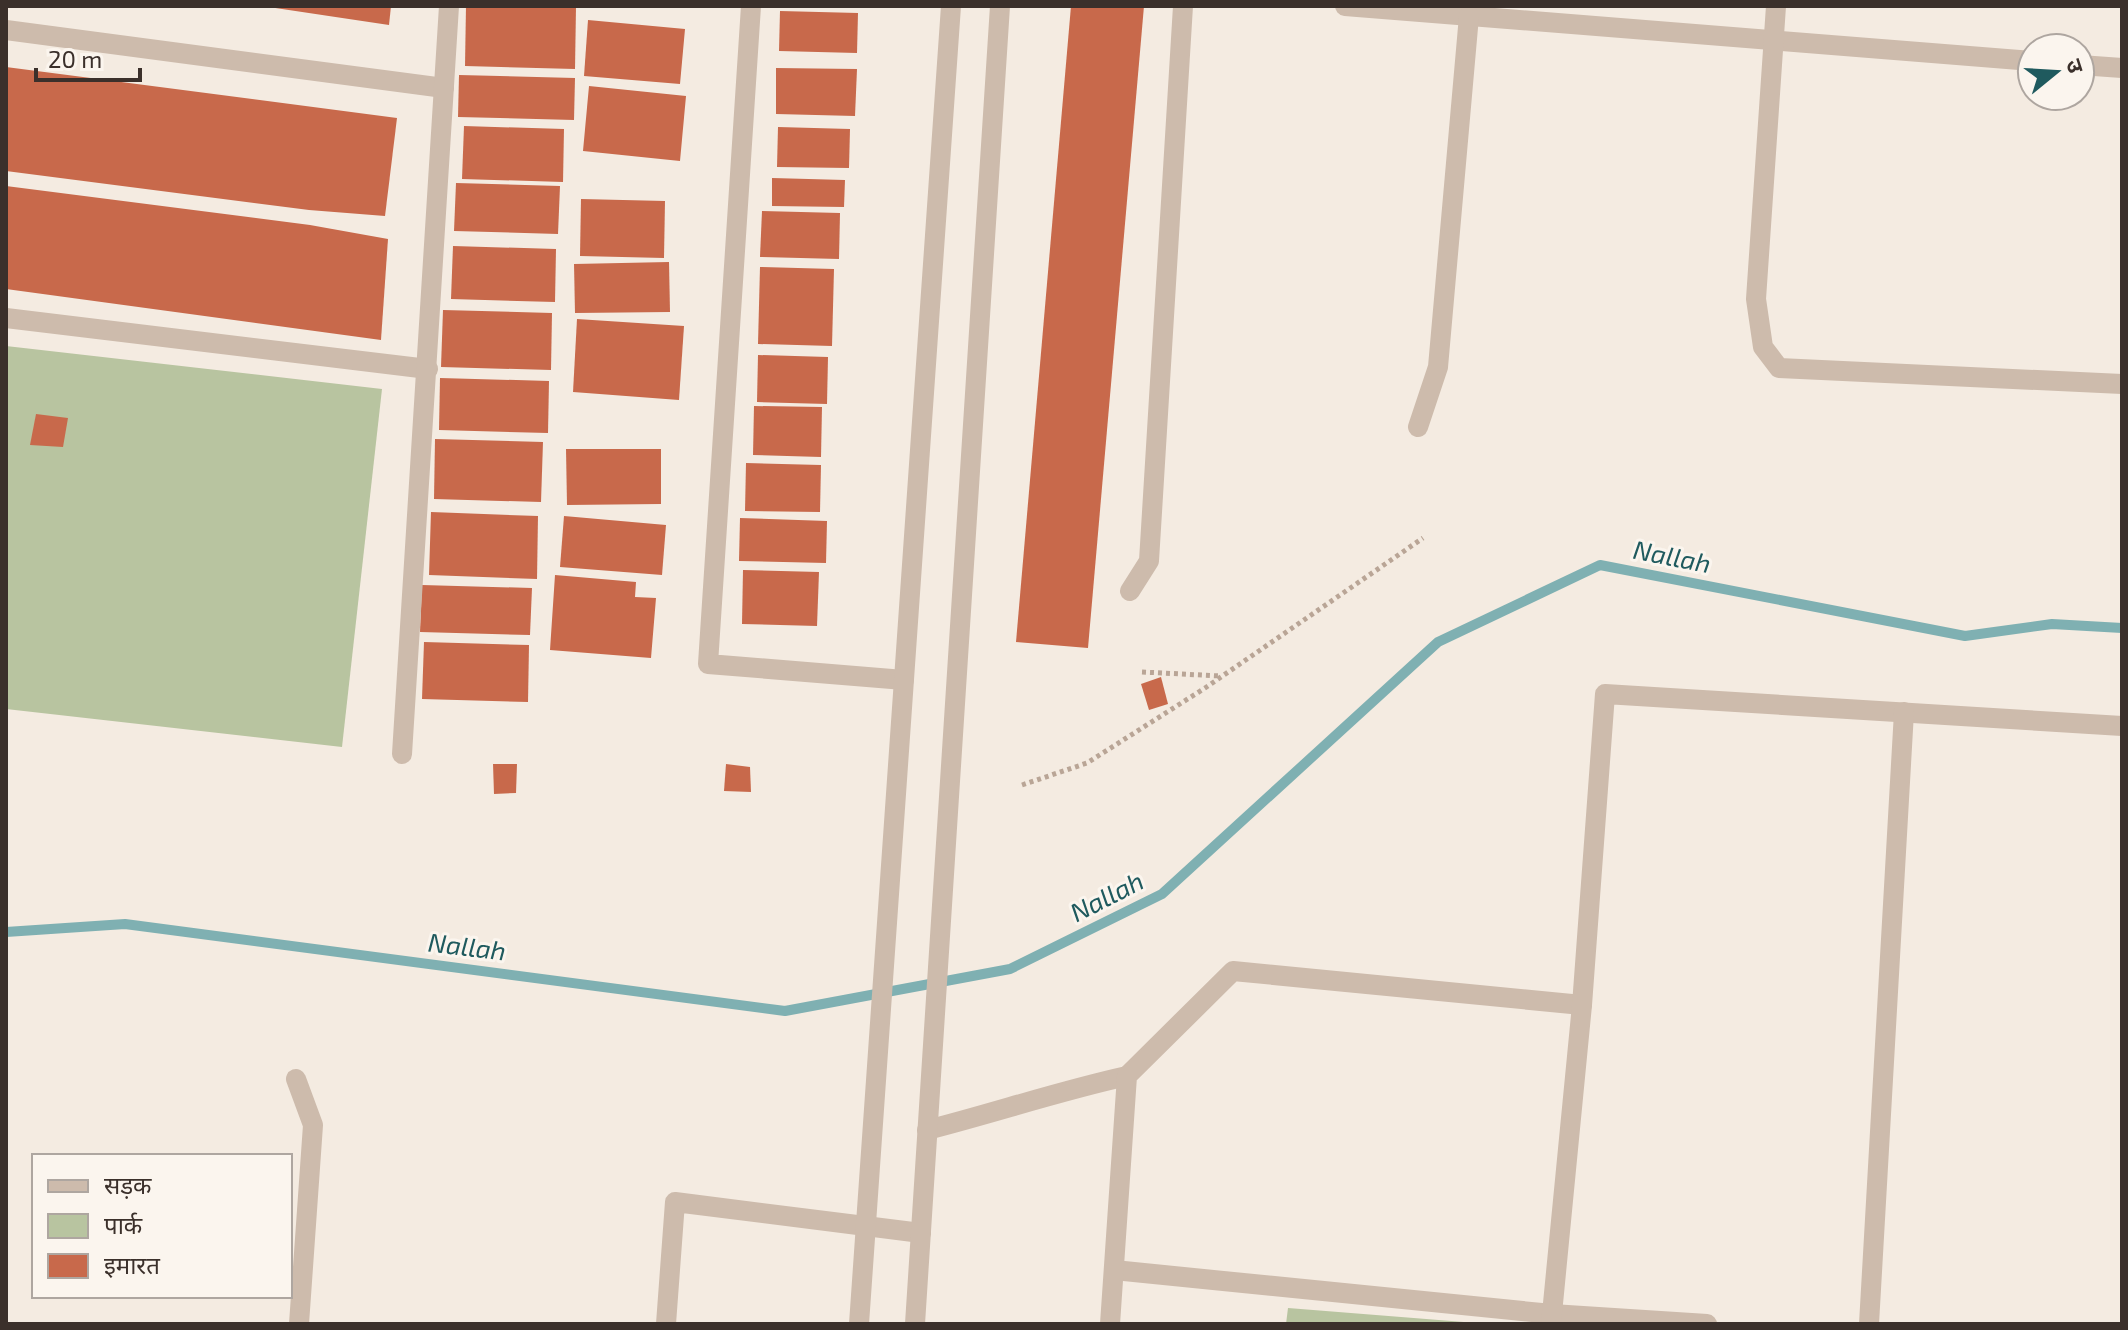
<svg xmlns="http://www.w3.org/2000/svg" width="2128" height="1330" font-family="'Exo 2','Noto Sans Devanagari',sans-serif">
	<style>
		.green { fill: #b8c4a0 }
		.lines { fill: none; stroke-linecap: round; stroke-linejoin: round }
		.stream { stroke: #7fb0b2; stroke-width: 10 }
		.building { fill: #c8694b }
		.path { stroke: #b9a596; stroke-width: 5; stroke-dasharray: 4 4; stroke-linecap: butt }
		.minor { stroke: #cdbbac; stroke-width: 20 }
		.labels { text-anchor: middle; stroke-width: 6; stroke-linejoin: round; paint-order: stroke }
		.water-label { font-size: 26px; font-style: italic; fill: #1f5a5e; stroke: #fbf5ee }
	</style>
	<rect width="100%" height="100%" fill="#f4ebe1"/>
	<!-- green -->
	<g class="green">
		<path d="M6 346 382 389 342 747 6 709Z"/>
		<path d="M1288 1308 1489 1324H1286Z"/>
	</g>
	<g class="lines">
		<!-- stream -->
		<path class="stream" d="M6 932 125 924 785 1011 1010 969 1162 894 1438 642 1600 565 1965 636 2052 624 2122 628"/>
	</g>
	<!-- building -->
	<g class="building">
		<path d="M262 6H391L389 25Z"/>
		<path d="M466 6 576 7 575 69 465 66Z"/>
		<path d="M1071 6H1144L1088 648 1016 642Z"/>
		<path d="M780 11 858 13 857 53 779 51Z"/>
		<path d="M588 20 685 29 680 84 584 76Z"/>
		<path d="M6 67 397 118 385 216 309 210 6 171Z"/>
		<path d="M776 68 857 69 855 116 776 114Z"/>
		<path d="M459 75 575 78 574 120 458 117Z"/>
		<path d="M589 86 686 96 680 161 583 151Z"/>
		<path d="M464 126 564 129 563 182 462 179Z"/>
		<path d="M778 127 850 129 849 168 777 167Z"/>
		<path d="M772 178 845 180 844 207 772 206Z"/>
		<path d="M456 183 560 186 558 234 454 231Z"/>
		<path d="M6 186 310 225 388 239 381 340 6 289Z"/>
		<path d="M581 199 665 201 664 258 580 256Z"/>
		<path d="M762 211 840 213 839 259 760 257Z"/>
		<path d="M453 246 556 249 555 302 451 299Z"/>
		<path d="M669 262 670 312 575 313 574 264Z"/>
		<path d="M760 267 834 269 832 346 758 344Z"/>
		<path d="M443 310 552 313 551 370 441 367Z"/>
		<path d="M577 319 684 326 679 400 573 392Z"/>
		<path d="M758 355 828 357 827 404 757 402Z"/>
		<path d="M440 378 549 381 548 433 439 430Z"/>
		<path d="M754 406 822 407 821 457 753 455Z"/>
		<path d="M36 414 68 418 63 447 30 445Z"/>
		<path d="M435 439 543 442 541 502 434 499Z"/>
		<path d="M566 449H661V504L567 505Z"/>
		<path d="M746 463 821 465 820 512 745 511Z"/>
		<path d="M431 512 538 516 537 579 429 575Z"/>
		<path d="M564 516 666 525 662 575 560 567Z"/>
		<path d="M740 518 827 521 826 563 739 561Z"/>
		<path d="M743 570 819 572 817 626 742 624Z"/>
		<path d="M555 575 636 582 635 597 656 598 651 658 550 650Z"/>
		<path d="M422 585 532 588 530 635 420 632Z"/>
		<path d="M424 642 529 645 528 702 422 699Z"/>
		<path d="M1161 677 1168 704 1149 710 1141 684Z"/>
		<path d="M493 764H517L516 793 494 794Z"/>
		<path d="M726 764 750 767 751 792 724 791Z"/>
	</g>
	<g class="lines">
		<!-- path -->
		<g class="path">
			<path d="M1142 672 1221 676"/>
			<path d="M1022 785 1087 763 1205 688 1423 538"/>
		</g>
		<!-- minor -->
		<g class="minor">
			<path d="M751 6 708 664 904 680"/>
			<path d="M1345 6 2032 61"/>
			<path d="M1776 6 1756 299 1763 347 1779 368 2122 384"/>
			<path d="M6 30 444 88"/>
			<path d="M2080 65 2122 68"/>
			<path d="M6 318 428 369"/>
			<path d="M1418 427 1438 367 1469 16"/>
			<path d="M1130 591 1149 561 1183 6"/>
			<path d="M402 754 449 6"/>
			<path d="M296 1079 313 1125 299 1324"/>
			<path d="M927 1130C994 1113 1059 1091 1127 1076"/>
			<path d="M1114 1270 1552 1314 1707 1324"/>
			<path d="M666 1324 675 1202 921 1233"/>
			<path d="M859 1324 951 6"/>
			<path d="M915 1324 1000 6"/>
			<path d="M1110 1324 1127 1076 1233 971 1582 1005"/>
			<path d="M1551 1324 1582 1005 1605 694 2122 726"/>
			<path d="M1869 1324 1904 712"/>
		</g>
	</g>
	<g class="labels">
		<!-- water labels -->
		<g class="water-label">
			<text transform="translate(1672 557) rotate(11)" y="9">Nallah</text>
			<text transform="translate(1107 897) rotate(-27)" y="9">Nallah</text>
			<text transform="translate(467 947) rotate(7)" y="9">Nallah</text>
		</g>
	</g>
	<!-- border -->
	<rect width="2128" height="1330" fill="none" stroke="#3b302b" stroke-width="16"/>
	<!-- legend -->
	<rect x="32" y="1154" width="260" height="144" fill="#fbf5ee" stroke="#aea6a0" stroke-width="2"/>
	<rect x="48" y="1180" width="40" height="12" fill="#cdbbac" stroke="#aea6a0" stroke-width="2"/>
	<text x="104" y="1194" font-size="24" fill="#3b302b">सड़क</text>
	<rect x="48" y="1214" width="40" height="24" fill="#b8c4a0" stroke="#aea6a0" stroke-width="2"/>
	<text x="104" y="1234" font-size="24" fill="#3b302b">पार्क</text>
	<rect x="48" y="1254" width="40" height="24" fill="#c8694b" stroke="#aea6a0" stroke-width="2"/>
	<text x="104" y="1274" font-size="24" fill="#3b302b">इमारत</text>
	<!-- north arrow -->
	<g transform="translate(2056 72) rotate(72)"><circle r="38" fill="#fbf5ee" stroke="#aea6a0" stroke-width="2"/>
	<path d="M0-6L14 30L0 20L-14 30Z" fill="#1f5a5e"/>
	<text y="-12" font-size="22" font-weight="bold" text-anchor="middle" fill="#3b302b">उ</text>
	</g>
	<!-- scale -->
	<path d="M36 68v12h104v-12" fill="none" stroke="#3b302b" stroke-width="4"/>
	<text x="48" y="68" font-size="24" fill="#3b302b" stroke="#fbf5ee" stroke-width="6" paint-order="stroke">20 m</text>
</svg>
